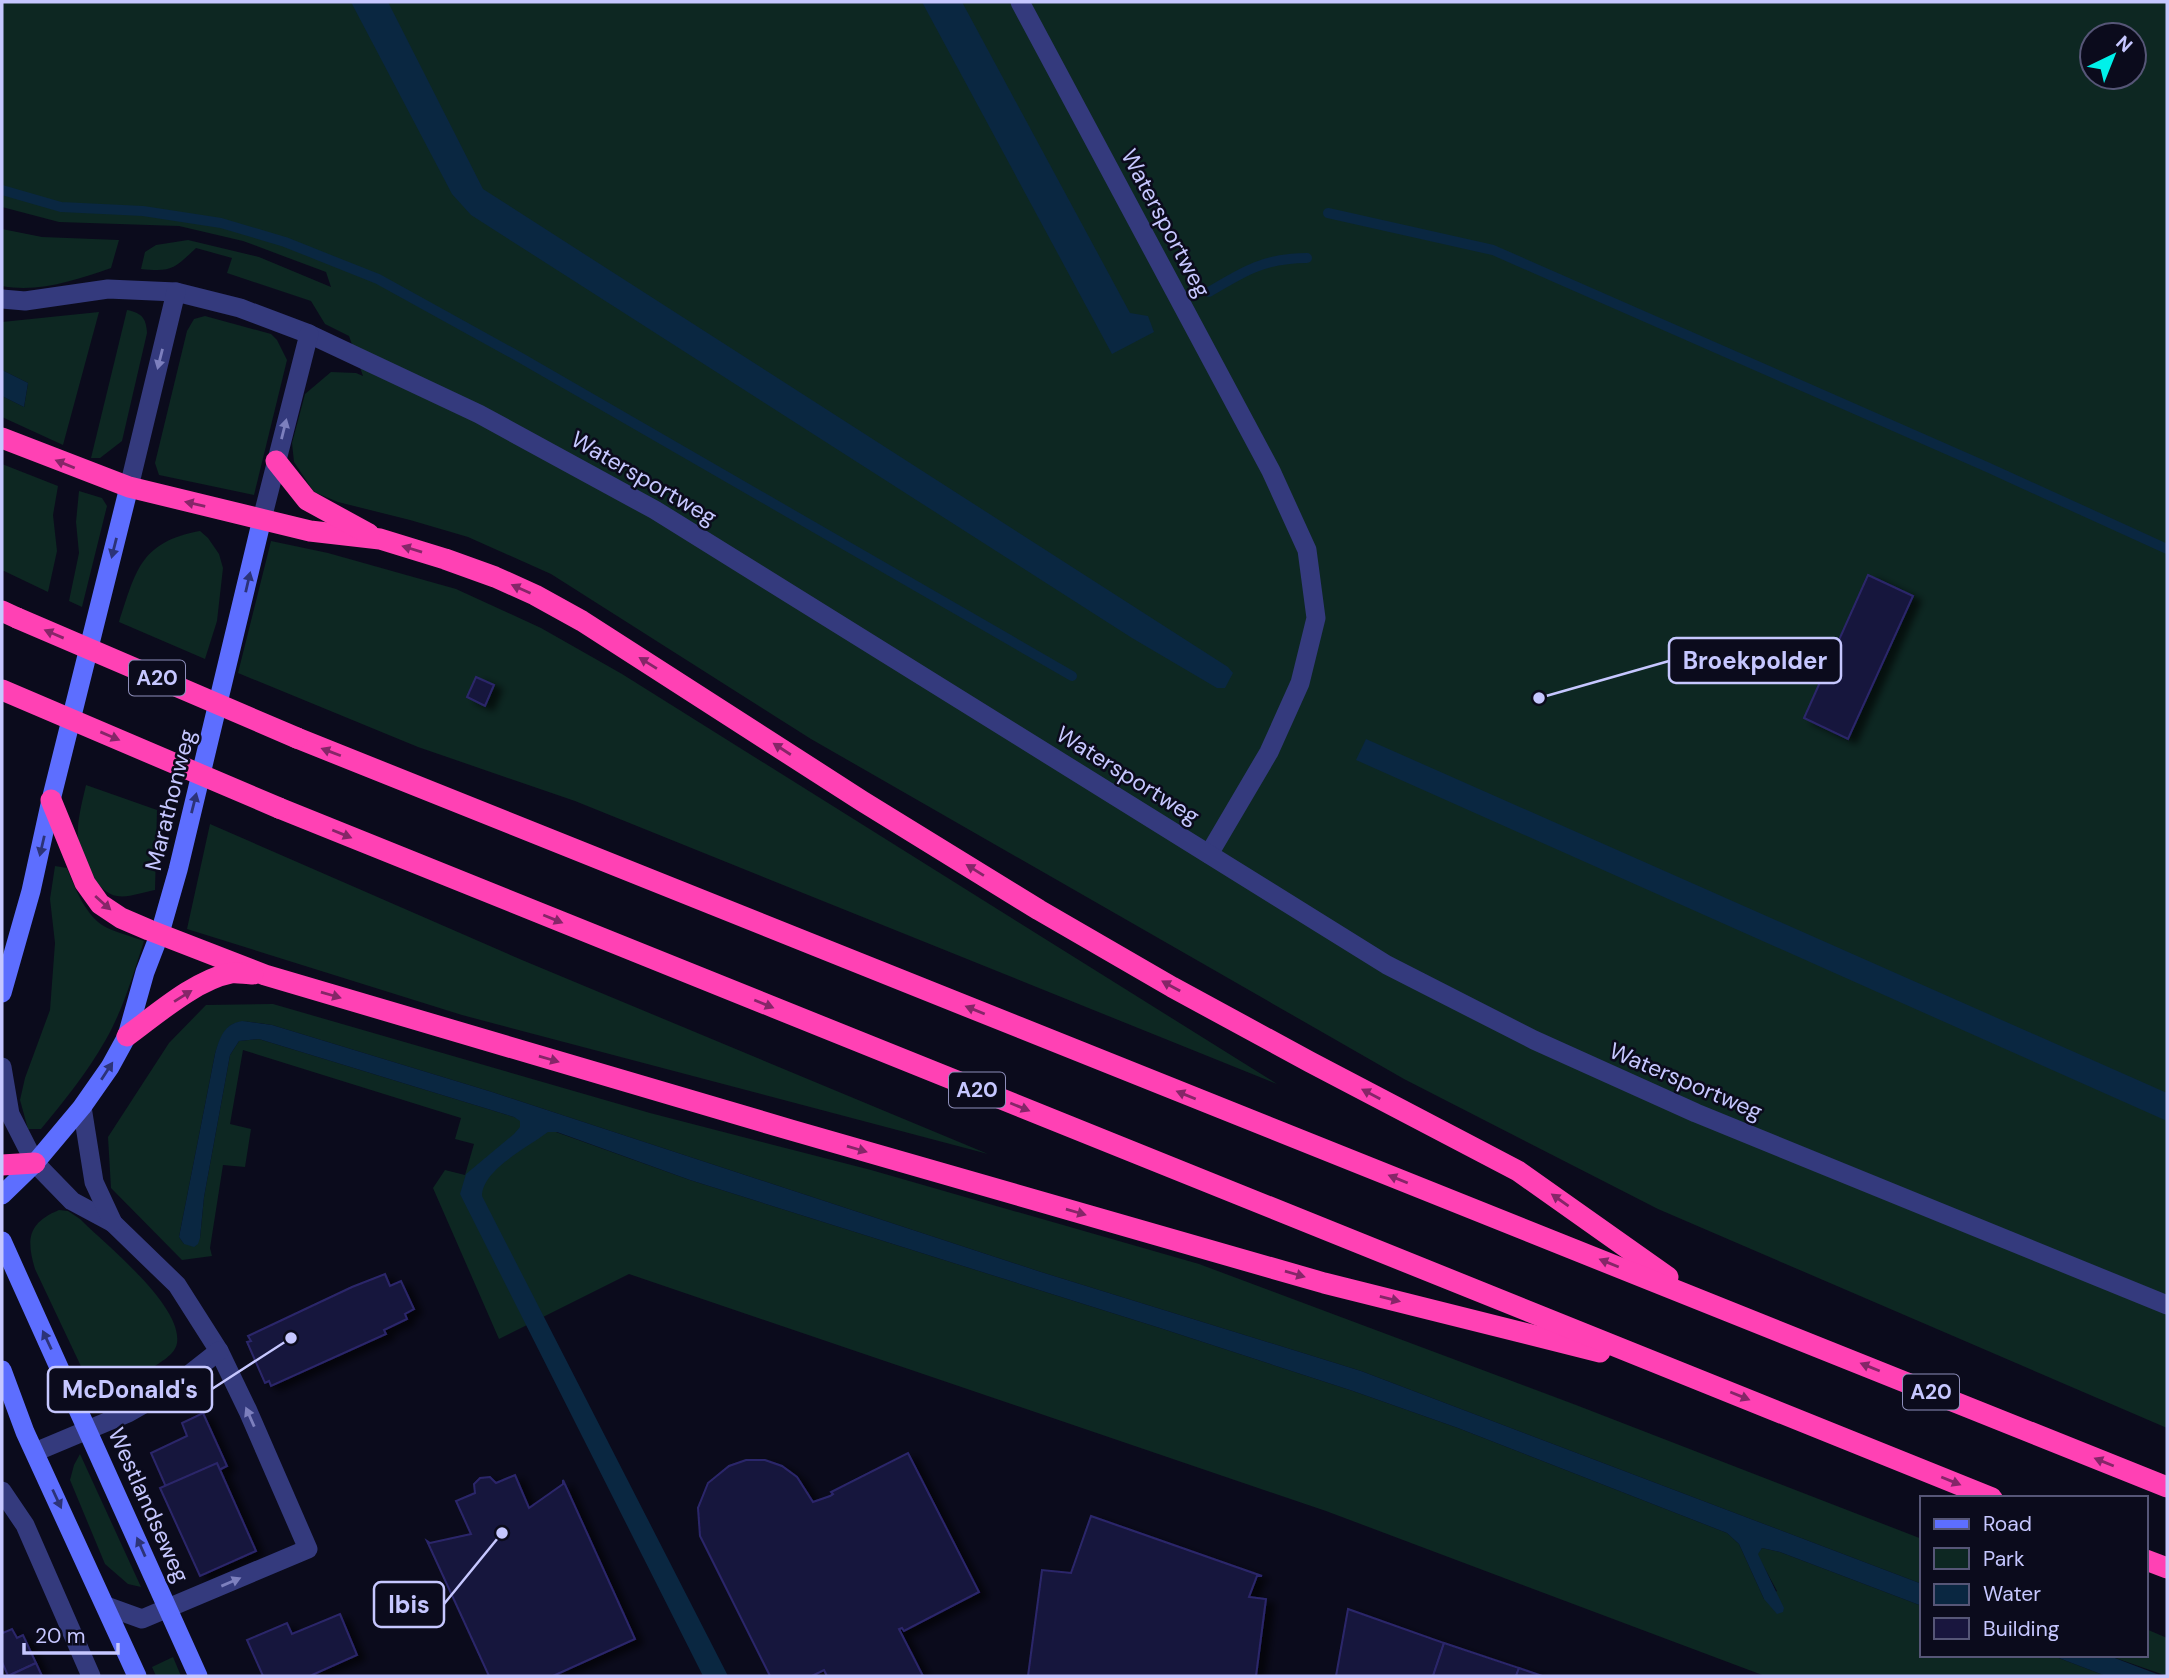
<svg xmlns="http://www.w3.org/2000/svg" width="2169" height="1678" font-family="'DM Sans',sans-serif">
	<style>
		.green { fill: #0d2722; fill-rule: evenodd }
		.water { fill: #0a2741 }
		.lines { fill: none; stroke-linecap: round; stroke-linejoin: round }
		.stream { stroke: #0a2741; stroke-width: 10 }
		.building { fill: #19163e; stroke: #2c276b; stroke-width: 2; filter: url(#shadow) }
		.minor { stroke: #343a7d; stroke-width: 19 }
		.secondary { stroke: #5d6eff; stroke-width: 19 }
		.motorway { stroke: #ff41b4; stroke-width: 21 }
		.motorway-bridge { stroke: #ff41b4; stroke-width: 21 }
		.oneway { fill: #7d80be }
		.oneway2 { fill: #852668 }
		.oneway3 { fill: #2c3377 }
		.labels { text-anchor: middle; stroke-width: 5; stroke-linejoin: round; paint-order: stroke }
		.shield { fill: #0b0b1c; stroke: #8e8fbb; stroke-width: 2 }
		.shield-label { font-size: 21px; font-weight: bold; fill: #c6c7ff }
		.street-label { font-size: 23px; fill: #c6c7ff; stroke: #0b0b1c }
		.leader { fill: none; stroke: #c6c7ff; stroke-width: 2.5 }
		.callout-dot { fill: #c6c7ff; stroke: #0b0b1c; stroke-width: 2.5 }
		.callout { fill: #0b0b1c; stroke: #c6c7ff; stroke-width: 2.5 }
		.callout-label { font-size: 24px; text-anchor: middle; font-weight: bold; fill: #c6c7ff }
	</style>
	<defs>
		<filter id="shadow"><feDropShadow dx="8" dy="4.5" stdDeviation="3.5" flood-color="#0009"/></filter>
	</defs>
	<rect width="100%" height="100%" fill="#0b0b1c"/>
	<!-- green -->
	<g class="green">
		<path d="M2 2H2167V1428L1658 1209 1404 1079 811 739 551 574 468 537 410 520 338 502 314 492 294 462 292 443 305 394 331 372 356 373 363 376 349 336 325 324 311 301 227 273 232 258 196 248C174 269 172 272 141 269L145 252 156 245 188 240 259 257 331 287 326 272 243 241 179 226 59 222 2 207ZM2092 35H2134V77H2092Z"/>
		<path d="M2 229 42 237 119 240 111 268C76 280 39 293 2 286Z"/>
		<path d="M127 310C142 313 146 318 147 333L122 441 100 458H91Z"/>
		<path d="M99 312 63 445 2 417V396L24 407 28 383 2 370V322Z"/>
		<path d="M205 316 271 334 277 340 287 360 254 495 159 475 155 463 187 331 194 319Z"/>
		<path d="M2 464 58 486 53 515 57 551 48 592 2 570Z"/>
		<path d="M79 491 102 498 107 506 82 607 69 601 79 553 76 522Z"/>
		<path d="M200 531 208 538 219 554 223 568 217 621 205 659 119 622C136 571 140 542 200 531Z"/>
		<path d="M271 541 328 553 456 589 541 628 622 674 1277 1084 575 801 418 747 238 673Z"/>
		<path d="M86 785 157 810 155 890C144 892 128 898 117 896 98 893 83 864 79 846 75 827 82 803 86 785Z"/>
		<path d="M210 824 522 960 988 1154 462 1015 187 929Z"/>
		<path d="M55 866 67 868C75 888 84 912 102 925 113 932 131 936 144 941 133 975 123 1010 105 1041 87 1073 64 1101 41 1129H28L20 1100 25 1078 50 1010 55 943 50 899Z"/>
		<path d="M273 1004 650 1113 871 1170 1199 1264 1576 1405 1922 1539V1584L1361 1371 1041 1272 492 1092 272 1025C237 1020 227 1016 215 1054L179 1237 184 1244 200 1238 204 1197 230 1055 239 1041 259 1039 514 1117 690 1180 1160 1328 1353 1391 1458 1428 1727 1533 1739 1544 1764 1599 1777 1591 1757 1554 1762 1548 1780 1552 1922 1606V1655H2051L2106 1676H1765L1326 1511 629 1274 499 1339 433 1188 445 1170 465 1175 474 1144 455 1139 461 1118 243 1050 230 1124 251 1129 245 1167 223 1165 210 1248 212 1256 182 1260 111 1188 108 1137 169 1043 206 1005Z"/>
		<path d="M59 1210 68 1211 80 1219C105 1244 183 1306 177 1343 175 1355 160 1362 151 1369 126 1387 116 1389 87 1379L35 1269C26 1239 28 1223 59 1210Z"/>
		<path d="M80 1454 141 1587 128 1584 105 1564 70 1480 74 1465Z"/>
		<path d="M2146 1629 2167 1638V1676L2107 1655H2146Z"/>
		<path d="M173 1657 181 1676H156L152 1667Z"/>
	</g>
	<!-- water -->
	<g class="water">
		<path d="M351 2H388L483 189 1228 667 1233 673 1225 688H1217L1132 638 471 215 452 194Z"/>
		<path d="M922 2H962L1130 313 1148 316 1154 332 1112 354Z"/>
		<path d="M2 370 28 383 24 407 2 396Z"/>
		<path d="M1366 739 2167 1093V1121L1356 760Z"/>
		<path d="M242 1021 272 1025 492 1092 1041 1272 1361 1371 1922 1584V1606L1780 1552 1762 1548 1758 1554 1784 1608 1783 1612 1777 1614 1764 1599 1739 1544 1727 1533 1458 1428 1353 1391 1160 1328 690 1180 557 1132H548C528 1147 482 1170 482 1196L728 1676H703L460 1194 466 1174 514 1134 520 1127V1121L514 1117 259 1039 239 1041 230 1055 204 1197 200 1238 198 1244 194 1247 184 1244 179 1237 215 1054C220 1037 224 1024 242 1021Z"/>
		<path d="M2051 1655H2107L2162 1676H2106Z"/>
	</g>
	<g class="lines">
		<!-- stream -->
		<g class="stream">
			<path d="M2 190 61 207 143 211 221 223 285 242 378 279 521 358 1072 676"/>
			<path d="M1328 213 1493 250 1987 467 2167 549"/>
			<path d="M1209 292C1244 271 1265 258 1307 258"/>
		</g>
	</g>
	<!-- building -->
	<g class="building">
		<path d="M1868 575 1913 596 1848 739 1804 718Z"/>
		<path d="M476 677 494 685 485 706 467 697Z"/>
		<path d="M385 1274 390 1286 401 1281 414 1309 405 1314 407 1319 384 1330 386 1334 271 1386 269 1381 265 1383 247 1342 251 1341 248 1336 352 1287Z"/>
		<path d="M203 1413 227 1466 207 1476 208 1479 170 1496 151 1453 187 1436 182 1423Z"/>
		<path d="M908 1453 979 1592 904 1631 902 1628 899 1629 923 1676H827L824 1670 812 1676H770L700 1536 698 1508 708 1483 729 1466 746 1460H765L782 1466 797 1477 813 1502 830 1496 833 1494 831 1492Z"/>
		<path d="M217 1463 256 1551 200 1576 160 1488Z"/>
		<path d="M515 1475 529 1508 563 1484V1480L635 1639 553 1676H489L427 1541 430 1543 471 1534 456 1501 475 1493 474 1484 480 1478 490 1477 496 1483Z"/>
		<path d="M1091 1516 1262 1576H1257L1249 1597 1266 1599 1256 1676H1028L1042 1570 1071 1573Z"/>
		<path d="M1348 1609 1444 1643 1433 1676H1336Z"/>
		<path d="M340 1614 357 1655 310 1676H263L247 1640 287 1623 292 1634Z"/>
		<path d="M12 1629 17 1638 23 1635 36 1663 8 1676 2 1662V1630L3 1633Z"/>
		<path d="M1444 1643 1519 1668 1516 1676H1433Z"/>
		<path d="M36 1663 42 1676H8Z"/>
		<path d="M1519 1668 1542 1676H1516Z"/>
	</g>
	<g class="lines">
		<!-- minor -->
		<g class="minor">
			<path d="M1020 2 1271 471 1307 550 1316 618 1300 683 1269 752 1209 854"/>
			<path d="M2 299 25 301 108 289 176 292 240 308 309 334 479 414 655 510 1387 965 1534 1040 1696 1113 2167 1305"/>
			<path d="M129 487 176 292"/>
			<path d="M262 519 309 334"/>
			<path d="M2 1067 10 1114 35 1163 72 1201 113 1223 177 1285 219 1351 248 1411 308 1549 142 1619 106 1606"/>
			<path d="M82 1107 94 1182 113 1223"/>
			<path d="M35 1452 128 1413 172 1388 219 1351"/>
			<path d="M2 1491 25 1525 91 1676"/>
		</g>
		<!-- secondary -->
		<g class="secondary">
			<path d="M2 993 31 891 51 800 129 487"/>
			<path d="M2 1195 35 1163 82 1107 110 1067 127 1036 145 972 160 933 178 870 262 519"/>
			<path d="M2 1241 198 1676"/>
			<path d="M2 1370 25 1432 137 1676"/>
		</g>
		<!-- motorway -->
		<g class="motorway">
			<path d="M2 438 129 487 310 531 380 539 445 559 495 577 535 595 582 621 862 801 1039 910 1172 987 1310 1062 1518 1171 1668 1277"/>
			<path d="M276 461 307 500 369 534"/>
			<path d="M2 611 17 618"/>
			<path d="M297 738 2167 1487"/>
			<path d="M51 800 85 883 100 904 121 918 149 930 265 975 791 1130 1324 1283 1600 1352"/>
			<path d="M279 808 1992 1498"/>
			<path d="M127 1036C156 1015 195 980 231 973 237 972 246 974 253 974"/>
			<path d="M2 1165 35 1163"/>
			<path d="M2146 1560 2167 1568"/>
		</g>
		<!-- motorway-bridge -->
		<g class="motorway-bridge">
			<path d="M17 618 297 738"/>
			<path d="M2 690 279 808"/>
		</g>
	</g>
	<!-- one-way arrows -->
	<defs><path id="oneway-solid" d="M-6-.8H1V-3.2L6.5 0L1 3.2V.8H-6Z" transform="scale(1.75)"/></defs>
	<g class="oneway">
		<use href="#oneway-solid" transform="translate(160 359) rotate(104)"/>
		<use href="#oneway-solid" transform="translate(284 429) rotate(-76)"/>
		<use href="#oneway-solid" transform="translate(250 1417) rotate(-114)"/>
		<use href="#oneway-solid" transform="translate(231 1582) rotate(-23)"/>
	</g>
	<g class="oneway2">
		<use href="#oneway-solid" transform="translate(65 464) rotate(-158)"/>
		<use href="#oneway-solid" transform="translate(195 504) rotate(-167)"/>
		<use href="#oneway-solid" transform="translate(412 549) rotate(-163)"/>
		<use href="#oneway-solid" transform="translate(521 589) rotate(-156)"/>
		<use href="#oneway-solid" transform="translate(54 634) rotate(-157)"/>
		<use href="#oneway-solid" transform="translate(648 663) rotate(-148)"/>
		<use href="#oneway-solid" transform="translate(110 736) rotate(23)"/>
		<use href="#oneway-solid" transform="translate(782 749) rotate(-147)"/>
		<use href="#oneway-solid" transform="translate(331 752) rotate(-159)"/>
		<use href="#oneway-solid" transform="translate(342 834) rotate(22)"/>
		<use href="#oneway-solid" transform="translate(975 870) rotate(-148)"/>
		<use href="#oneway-solid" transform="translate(103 903) rotate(42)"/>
		<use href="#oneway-solid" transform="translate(553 919) rotate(22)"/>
		<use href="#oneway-solid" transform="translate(1171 986) rotate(-151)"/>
		<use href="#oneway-solid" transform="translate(331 995) rotate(16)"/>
		<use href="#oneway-solid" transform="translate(183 996) rotate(-32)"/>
		<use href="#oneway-solid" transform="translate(764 1004) rotate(22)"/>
		<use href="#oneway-solid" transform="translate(975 1010) rotate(-158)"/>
		<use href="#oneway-solid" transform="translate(549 1059) rotate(16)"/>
		<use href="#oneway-solid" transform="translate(1371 1094) rotate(-152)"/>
		<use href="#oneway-solid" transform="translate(1186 1095) rotate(-158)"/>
		<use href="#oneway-solid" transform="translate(1020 1107) rotate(22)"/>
		<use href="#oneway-solid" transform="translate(857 1149) rotate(16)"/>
		<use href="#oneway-solid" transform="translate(1398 1179) rotate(-158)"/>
		<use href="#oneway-solid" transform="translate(1560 1200) rotate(-145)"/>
		<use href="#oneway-solid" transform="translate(1076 1212) rotate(16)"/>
		<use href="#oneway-solid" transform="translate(1609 1263) rotate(-158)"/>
		<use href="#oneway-solid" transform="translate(1295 1274) rotate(16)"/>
		<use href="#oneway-solid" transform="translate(1390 1299) rotate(14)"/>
		<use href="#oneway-solid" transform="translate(1870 1367) rotate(-158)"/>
		<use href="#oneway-solid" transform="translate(1740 1396) rotate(22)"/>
		<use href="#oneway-solid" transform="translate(2104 1462) rotate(-158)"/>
		<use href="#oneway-solid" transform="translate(1951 1481) rotate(22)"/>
	</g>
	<g class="oneway3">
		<use href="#oneway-solid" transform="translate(114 548) rotate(104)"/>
		<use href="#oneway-solid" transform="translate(248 582) rotate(-77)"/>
		<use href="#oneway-solid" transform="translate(194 803) rotate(-76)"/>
		<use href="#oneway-solid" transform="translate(42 846) rotate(103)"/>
		<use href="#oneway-solid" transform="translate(107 1071) rotate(-57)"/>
		<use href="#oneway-solid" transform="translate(47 1340) rotate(-115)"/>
		<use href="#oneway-solid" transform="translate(57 1499) rotate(65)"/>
		<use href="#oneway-solid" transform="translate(141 1547) rotate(-114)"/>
	</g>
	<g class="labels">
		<!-- shield labels -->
		<g class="shield">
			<rect x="129" y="660.5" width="56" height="35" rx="5"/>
			<rect x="949" y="1072.5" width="56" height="35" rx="5"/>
			<rect x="1903" y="1374.5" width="56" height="35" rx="5"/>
		</g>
		<g class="shield-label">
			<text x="157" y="685">A20</text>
			<text x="977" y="1097">A20</text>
			<text x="1931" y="1399">A20</text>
		</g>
		<!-- street labels -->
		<g class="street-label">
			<text transform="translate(1166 223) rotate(62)" y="8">Watersportweg</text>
			<text transform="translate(644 478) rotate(30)" y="8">Watersportweg</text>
			<text transform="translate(1128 775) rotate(32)" y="8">Watersportweg</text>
			<text transform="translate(170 800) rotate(-76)" y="8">Marathonweg</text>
			<text transform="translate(1686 1081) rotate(23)" y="8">Watersportweg</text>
			<text transform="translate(149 1505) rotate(66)" y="8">Westlandseweg</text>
		</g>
	</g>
	<!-- callouts -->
	<path class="leader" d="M1539 698L1669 661M291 1338L212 1389M502 1533L444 1604"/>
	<g class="callout-dot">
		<circle cx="1539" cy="698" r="7"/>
		<circle cx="291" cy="1338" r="7"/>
		<circle cx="502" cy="1533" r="7"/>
	</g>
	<g class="callout">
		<rect x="1669" y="638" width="172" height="45" rx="7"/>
		<rect x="48" y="1367" width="164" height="45" rx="7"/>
		<rect x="374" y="1582" width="70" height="45" rx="7"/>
	</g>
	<g class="callout-label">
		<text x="1755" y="669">Broekpolder</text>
		<text x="130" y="1398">McDonald's</text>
		<text x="409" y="1613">Ibis</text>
	</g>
	<!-- border -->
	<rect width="2169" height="1678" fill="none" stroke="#c6c7ff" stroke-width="7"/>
	<!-- legend -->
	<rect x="1920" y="1496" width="228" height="161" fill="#0b0b1c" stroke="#565677" stroke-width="2"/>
	<rect x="1934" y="1519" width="35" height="10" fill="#5d6eff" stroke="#565677" stroke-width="2"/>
	<text x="1983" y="1531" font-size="21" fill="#c6c7ff">Road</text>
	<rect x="1934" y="1548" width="35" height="21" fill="#0d2722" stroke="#565677" stroke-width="2"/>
	<text x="1983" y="1566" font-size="21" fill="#c6c7ff">Park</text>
	<rect x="1934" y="1584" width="35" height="21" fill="#0a2741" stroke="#565677" stroke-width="2"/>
	<text x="1983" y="1601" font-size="21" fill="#c6c7ff">Water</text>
	<rect x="1934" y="1618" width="35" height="21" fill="#19163e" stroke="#565677" stroke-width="2"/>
	<text x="1983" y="1636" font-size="21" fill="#c6c7ff">Building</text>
	<!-- north arrow -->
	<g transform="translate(2113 56) rotate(43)"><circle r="33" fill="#0b0b1c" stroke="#565677" stroke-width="2"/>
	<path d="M0-5L12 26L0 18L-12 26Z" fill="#00f1ea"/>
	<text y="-10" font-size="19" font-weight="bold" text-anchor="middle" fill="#c6c7ff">N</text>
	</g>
	<!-- scale -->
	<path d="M24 1643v10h94v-10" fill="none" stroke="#c6c7ff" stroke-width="3.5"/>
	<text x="35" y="1643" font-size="21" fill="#c6c7ff" stroke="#0b0b1c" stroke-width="5" paint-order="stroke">20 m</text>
</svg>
